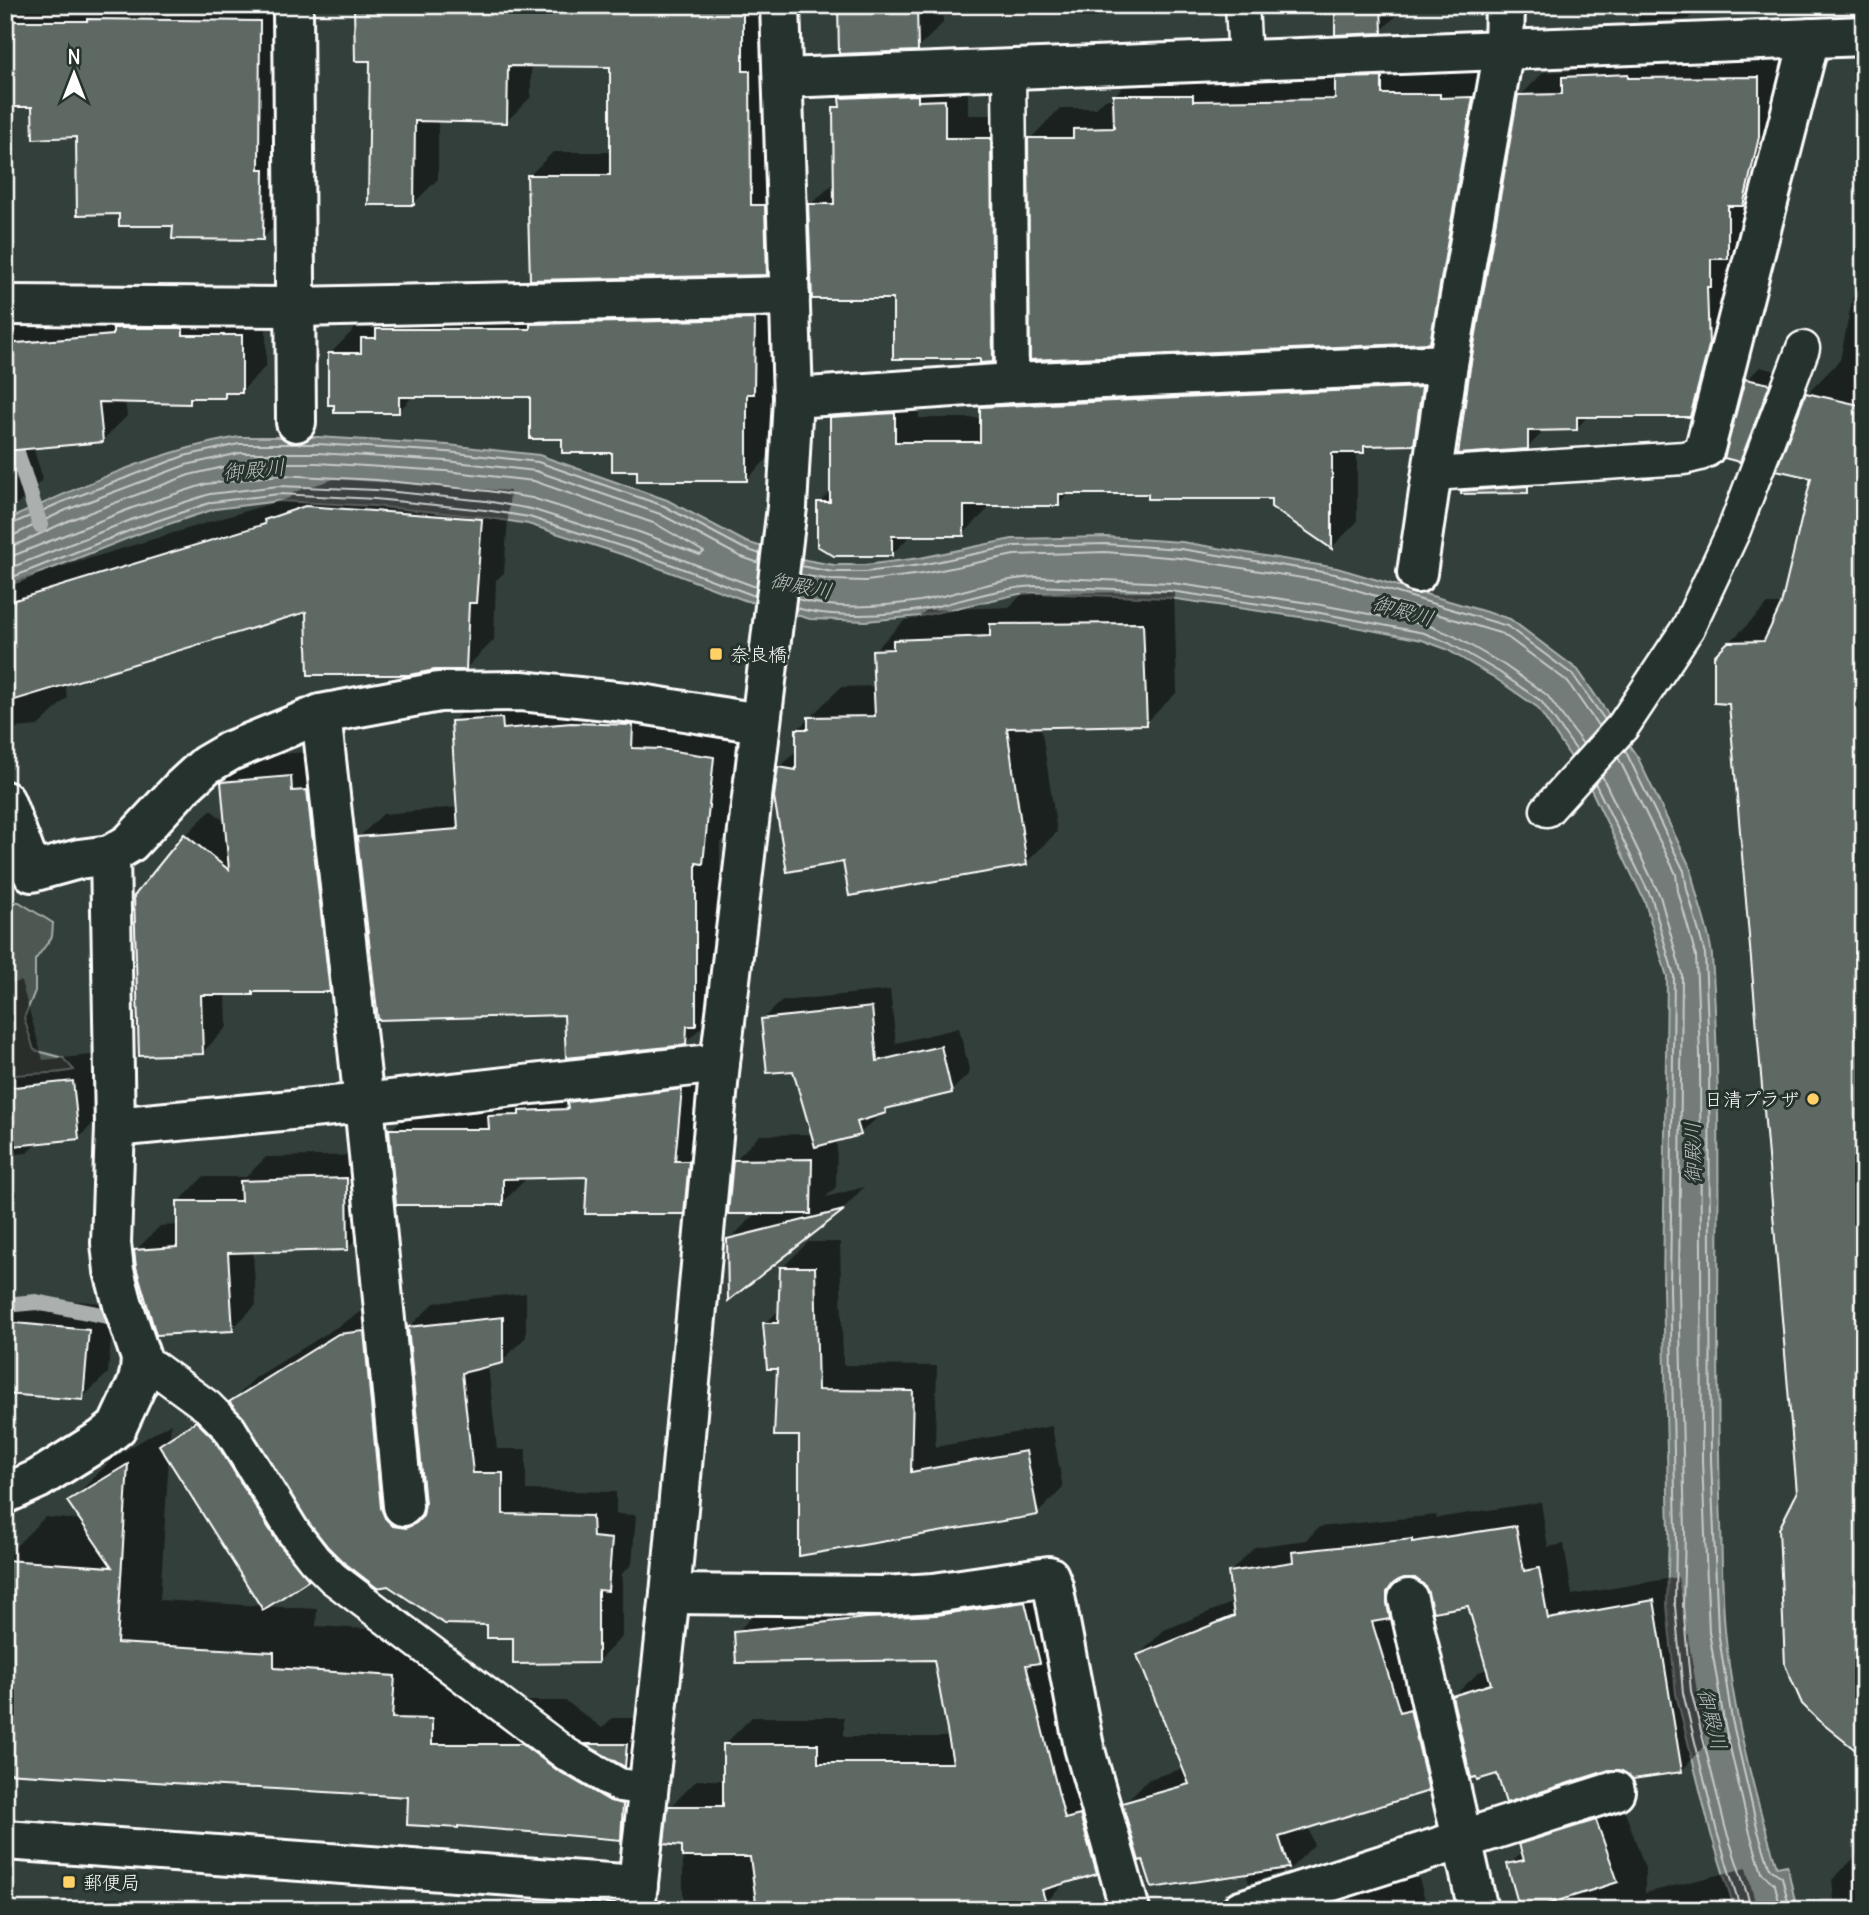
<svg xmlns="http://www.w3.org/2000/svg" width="1869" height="1915" font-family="Delius,'Klee One',sans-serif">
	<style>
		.green { fill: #4d5853; stroke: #a6aca9; stroke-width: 2 }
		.water { fill: #737b78; stroke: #abb0ae; stroke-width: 2 }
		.shadow { fill: #0007; fill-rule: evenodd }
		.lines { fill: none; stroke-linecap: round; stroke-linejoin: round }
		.shore { stroke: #c7cac9; stroke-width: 2 }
		.stream { stroke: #abb0ae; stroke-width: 16 }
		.building { fill: #5f6964; stroke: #fff; stroke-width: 2 }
		.service-casing { stroke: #fff; stroke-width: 37 }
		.minor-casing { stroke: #fff; stroke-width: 44 }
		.tertiary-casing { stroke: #fff; stroke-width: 44 }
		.service { stroke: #26332d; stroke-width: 32 }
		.minor { stroke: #26332d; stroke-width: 38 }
		.tertiary { stroke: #26332d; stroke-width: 38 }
		.poi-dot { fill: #ffd166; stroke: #26332d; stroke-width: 2.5 }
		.labels { text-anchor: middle; stroke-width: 6; stroke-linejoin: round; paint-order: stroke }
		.poi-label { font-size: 19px; fill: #fff; stroke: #26332d; text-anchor: start }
		.water-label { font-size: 21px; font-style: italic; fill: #b9bdbc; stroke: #26332d }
	</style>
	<rect width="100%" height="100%" fill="#333f3a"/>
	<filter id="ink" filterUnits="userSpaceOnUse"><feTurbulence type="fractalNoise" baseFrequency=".0143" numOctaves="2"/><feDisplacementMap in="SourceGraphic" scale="14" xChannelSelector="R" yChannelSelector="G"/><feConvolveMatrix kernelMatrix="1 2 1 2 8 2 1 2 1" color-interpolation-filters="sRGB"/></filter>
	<g filter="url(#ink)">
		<!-- green -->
		<path class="green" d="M5 901 19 902 53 923 52 937 35 960V991L24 1018 34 1050 63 1058 74 1070C51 1076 28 1071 5 1077Z"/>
		<!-- water -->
		<path class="water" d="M239 437H318L448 445 539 455 667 500 746 542 806 560 834 565H865L920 558 1012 539 1106 537 1182 542 1337 568 1510 619 1578 670 1638 758 1691 869C1695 899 1710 928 1712 957 1725 1145 1713 1335 1721 1524 1722 1559 1722 1594 1725 1630 1732 1709 1753 1791 1777 1867L1787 1865 1797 1910H1735L1711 1834 1676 1694 1667 1606 1669 1533 1663 1290 1667 977 1645 902 1587 781 1537 707 1495 678 1446 649 1422 640 1314 619 1169 598 1035 593 1019 594 921 616 866 621 810 619 744 600 630 557 528 524 484 517 374 506 279 501 215 509 141 533 5 587V521C78 487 159 450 239 437Z"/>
		<!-- shadow -->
		<g class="shadow">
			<path d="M5 5H285L288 212 263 238 174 224 78 135 33 105H5Z"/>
			<path d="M356 5H766L790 249 766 273 529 176 553 152H612V66L531 65V97L507 121 438 120V179L414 203Z"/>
			<path d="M840 5H1095L1085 16H943V23L917 49Z"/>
			<path d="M1336 5H1405V7L1381 31Z"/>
			<path d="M1638 5H1702L1688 19 1638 21Z"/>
			<path d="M1588 54H1783V112L1751 234 1734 251V261L1730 264 1732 321 1714 391 1690 415H1589L1577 428 1546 429 1527 448 1520 96 1544 72 1571 71Z"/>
			<path d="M1145 65 1503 67 1459 311 1429 341 1030 139 1060 108H1096L1105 99H1115V95Z"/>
			<path d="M865 75 968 77V115H1014L1016 337 993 361 981 357 895 298 810 205 835 182V108Z"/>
			<path d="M1864 276V1744L1799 1493 1731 703 1715 657 1768 604H1783L1813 477 1807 394 1840 360 1855 285Z"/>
			<path d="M779 294 778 367 772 373V454L746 480 614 452 564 437 532 395H414L398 412 330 354 355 328H373L388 314Z"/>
			<path d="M266 311V366L242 391H229L224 396H194L189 402 125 401 127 416 102 441 33 447 43 479 19 503 5 508V323Z"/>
			<path d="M1447 363 1439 418 1413 443 1370 444 1363 452H1357V522L1332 547 1272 506V497L1150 492H1070L1058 504H988V509L963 534H912L892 554 819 503 832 490V418L857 393 919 389V418H981V408L1007 383Z"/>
			<path d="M1760 367 1781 372 1752 447 1740 460 1747 380Z"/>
			<path d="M1540 478 1528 491H1463L1476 479Z"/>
			<path d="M334 479 510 491 504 573 496 580 494 640 466 668 308 609 65 683 67 698 38 726 5 729V584L289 498 294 492Z"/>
			<path d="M1174 592 1177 692 1146 723 1041 726 1057 832 1026 863 844 860 779 768 797 750V730L841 687 875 686 874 651 905 620 917 619 926 610 1010 607 1023 593Z"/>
			<path d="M478 697 737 733 726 837 720 844V1000L710 1019 685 1043 565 1013 358 838 383 814 459 807 453 721Z"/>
			<path d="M316 751 354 964 329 990H256L252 993H226L227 1027 202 1053 135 897 186 835 211 810 226 822 223 783 248 757Z"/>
			<path d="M21 981 43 1060 101 1054 107 1109 79 1138 38 1142 27 1153 5 1155V985Z"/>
			<path d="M890 990 896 1043 959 1028 970 1073 951 1091 891 1106 860 1133 837 1140 836 1187 826 1197 864 1187 843 1209 730 1297 729 1240 756 1213 734 1161 760 1135 813 1134 794 1069 763 1019 782 1001Z"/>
			<path d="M706 1065 708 1187 683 1213 589 1175 528 1177 502 1203 391 1130 416 1105Z"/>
			<path d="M370 1155 372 1224 347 1248 253 1251 256 1305 232 1329 136 1250 160 1226 179 1225V1202L203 1177H246L266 1157Z"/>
			<path d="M808 1242H840L843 1365 937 1366 935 1447 1052 1426 1063 1488 1037 1514 801 1554V1434L765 1324 780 1309 782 1268Z"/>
			<path d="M526 1293V1337L502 1361 488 1365 497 1449H526V1490L616 1492V1514L636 1515 632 1564 622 1574V1637L598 1661 515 1637 488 1623 246 1417 231 1402 255 1378 364 1310 388 1308 418 1502 426 1503 409 1327 434 1303Z"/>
			<path d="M5 1295 114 1304 108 1373 82 1398 5 1392Z"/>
			<path d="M210 1410 320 1566 308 1579 265 1606 317 1609 316 1626 438 1633 435 1675 474 1676V1701H566L602 1728 612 1718H652L663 1795 620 1839 410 1796 5 1771V1557L45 1517 82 1520 70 1502 113 1458 171 1423 170 1436ZM169 1456 263 1606 160 1600Z"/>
			<path d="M1541 1502 1548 1547 1564 1544 1572 1595 1678 1577 1706 1745 1682 1770 1621 1768 1498 1771 1454 1696 1479 1672 1488 1669 1469 1604 1416 1577 1410 1576 1453 1765 1428 1790 1308 1827 1314 1845 1289 1870 1249 1883 1246 1873 1124 1803 1149 1779 1184 1768 1139 1655 1164 1630 1234 1602 1230 1572 1255 1547 1306 1540 1319 1527 1436 1515 1437 1518Z"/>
			<path d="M1052 1576 1123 1846 1096 1872 1067 1881 1046 1902 1022 1910H683V1844L670 1807 697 1780H725V1744L752 1717H844V1737H949L935 1659 736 1633 763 1606Z"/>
			<path d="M1620 1797 1645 1868V1893L1746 1868 1756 1905 1751 1910H1522L1509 1865 1523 1851 1521 1845 1545 1821Z"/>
			<path d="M1864 1848V1910H1835L1832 1880Z"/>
			<path d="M1415 1865 1428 1910H1280Z"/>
		</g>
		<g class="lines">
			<!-- shore -->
			<g class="shore">
				<path d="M5 527 62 502 184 456 239 444H318L447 452 538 462 664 506 743 548 760 554"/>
				<path d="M5 536 14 535 66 510 186 465 240 453H318L446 461 536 471 660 514 739 556 759 563"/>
				<path d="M5 546 18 544 70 520 189 475 241 463H317L446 471 534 481 656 524 704 552 700 555 639 532 532 498 488 491 377 480 279 475 206 484 132 508 5 559"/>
				<path d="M801 566 833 572H865L921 565 1013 546 1106 544 1181 549 1335 574 1507 626 1573 675 1605 720"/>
				<path d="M5 570 136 518 210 494 279 486 376 490 486 501 531 509 635 542 756 587"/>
				<path d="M800 575 832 580 866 581 922 574 1014 555 1105 552 1180 558 1333 583 1503 634 1567 681 1599 727"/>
				<path d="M5 580 139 527 212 502 279 494 375 499 485 510 529 517 633 550 755 596"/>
				<path d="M797 599C834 610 881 607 920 601 958 594 996 579 1035 577L1172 583 1316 604 1427 625 1454 636 1504 665 1547 695 1583 744"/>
				<path d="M796 608C832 618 888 616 925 609 961 601 998 588 1035 586L1170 591 1315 612 1424 633 1449 643 1499 672 1541 701 1577 751"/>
				<path d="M1625 750 1684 871 1687 889 1705 954 1709 1054 1711 1460 1718 1631 1732 1720 1758 1831 1770 1869 1782 1877 1790 1910"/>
				<path d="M1618 757 1676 874 1678 891 1696 956 1700 1055 1702 1460 1709 1632 1724 1721 1750 1833 1762 1873 1775 1885 1781 1910"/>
				<path d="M1602 776 1660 896 1682 975 1679 1289 1685 1533 1683 1606 1691 1691 1726 1830 1748 1897 1750 1910"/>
				<path d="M1595 783 1652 899 1674 976 1670 1290 1676 1533 1675 1606 1683 1693 1717 1832 1741 1910"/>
			</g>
			<!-- stream -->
			<g class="stream">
				<path d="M10 430 40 525"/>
				<path d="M5 1305 36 1302 107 1316"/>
			</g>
		</g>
		<!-- building -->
		<g class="building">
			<path d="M354 5H743V71H750L751 205H765L767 275 530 280 527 175H610V67L508 66 507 123 415 121 414 205H368L370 61H355Z"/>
			<path d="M838 5H917L918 51 839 54Z"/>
			<path d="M1335 5H1381L1382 33 1335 35Z"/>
			<path d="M87 19 260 21 259 169H264L263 240 172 239 173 226H119V214L77 215 76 137 33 139 32 107H5V21H87Z"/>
			<path d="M1628 74V78L1759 77V137L1743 206H1728V259H1711V287H1707L1709 346 1690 417H1577V430L1528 431V449L1458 454 1470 368 1518 95 1562 94V77Z"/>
			<path d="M1382 77V94H1440V98L1473 97 1430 343 1030 360 1028 138H1073V129L1114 128 1113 95H1193V101L1335 99V78Z"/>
			<path d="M918 95V101L945 100V138H991L993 362 980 363V359H893V299H812L808 204H834L833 107H840L839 98Z"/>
			<path d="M755 319 754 394H747V481H637V471H612V453H562V439H530V397H399V413H334V405H328V353H361V338H376V329H530V324Z"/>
			<path d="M113 328H183V335H242V393H225V398H190V404L99 402 103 442 5 451V344L113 335Z"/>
			<path d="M1745 379 1770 384 1740 462 1724 458Z"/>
			<path d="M1422 387 1414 445 1364 446V453H1332V549L1271 507V499H1148V494H1059V506H964V536H892V556H834L817 546V502H830V417L895 413V442H980V407Z"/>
			<path d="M1806 393 1864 406V1757L1818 1720 1802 1704 1785 1665 1779 1529 1797 1493 1729 704 1714 703V656L1728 642 1764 641 1781 605 1811 478 1776 470Z"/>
			<path d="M1528 486V493L1461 494V491Z"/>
			<path d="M305 506 482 519 476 603H469L466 670H435L409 675H308L306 612 5 703V603L265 524 264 520Z"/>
			<path d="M1143 623 1147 725 1007 728 1027 865 849 896 843 862 787 872 774 797 778 767 796 770V729H808V717L875 716 872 650 893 649V640L990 636V624Z"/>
			<path d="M502 718 503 729 571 723 633 725 632 748 661 749 714 757 703 864 696 863V1026H687L686 1045 566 1058 564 1015 378 1020 357 837 458 829 451 721Z"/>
			<path d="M291 776 292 791 307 790 330 992H253V995H201L203 1054 139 1056 134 896 184 834 229 870 221 782Z"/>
			<path d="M872 1007 877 1061 941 1046 952 1093 885 1109 886 1113 857 1122 861 1135 815 1147 793 1071 767 1073 761 1019Z"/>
			<path d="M73 1081 79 1139 5 1147V1088Z"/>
			<path d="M682 1089 675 1161H689L684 1214H585L587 1177 503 1179V1205H396L389 1129H489L488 1116 519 1115V1111L568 1109 567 1102Z"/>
			<path d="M812 1159 811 1214H728L733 1160Z"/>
			<path d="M347 1178 348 1250 228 1253 233 1331 156 1335 136 1267 134 1250 177 1247V1201H241L240 1181Z"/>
			<path d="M844 1210 728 1301 727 1239Z"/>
			<path d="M780 1267H815L818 1390 913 1391 911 1472 1026 1451 1038 1515 799 1556V1436H774L777 1369H767L763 1323H778Z"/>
			<path d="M503 1317V1363L462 1373 473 1473H503V1514L592 1516 593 1537 612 1539 608 1591 598 1590V1663L513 1664V1638H487V1625L445 1624 388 1586 377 1588 342 1561 328 1547 309 1523 244 1418 229 1402 338 1334 364 1331 381 1508 385 1518 393 1526 406 1528 416 1523 423 1516 425 1504 408 1327Z"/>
			<path d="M5 1322 89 1330 83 1400 5 1394Z"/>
			<path d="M196 1421 214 1439 278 1543 309 1580 263 1610 159 1445Z"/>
			<path d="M128 1464 117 1643 274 1652V1668L395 1676 392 1718 432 1719V1744H522L557 1770 610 1801 623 1804 621 1840 458 1826V1828L407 1825 408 1797 5 1773V1560L112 1567 67 1501Z"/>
			<path d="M1516 1526 1524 1571 1539 1568 1548 1619 1654 1600 1682 1772 1633 1779 1620 1770H1609L1506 1803 1497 1774 1477 1780 1476 1777 1471 1778 1452 1696 1491 1684 1468 1606 1433 1612 1424 1585 1415 1578H1404L1394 1583 1387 1592V1603L1390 1619 1372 1622 1400 1712 1410 1709 1429 1791 1279 1837 1289 1868 1152 1888 1143 1860 1139 1861 1122 1803 1189 1784 1137 1655 1234 1616 1228 1572 1293 1562 1292 1552 1412 1539V1542Z"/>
			<path d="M1025 1602 1040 1663 1026 1665 1065 1819 1080 1815 1097 1874 1042 1890 1048 1910H757L750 1857H682V1846L664 1844 668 1806H723V1744H818V1763H953L934 1660 736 1663 734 1632 866 1618 937 1615Z"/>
			<path d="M585 1744H627L625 1767Z"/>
			<path d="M1596 1820 1618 1882 1529 1910H1520L1507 1864 1524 1860 1519 1844Z"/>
		</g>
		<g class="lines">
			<!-- service casing -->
			<g class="service-casing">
				<g id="service">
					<path d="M1242 5 1245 59"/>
					<path d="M1009 71 1012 383"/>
					<path d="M1432 474 1684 458 1700 454 1705 448"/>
					<path d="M1547 810 1623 726 1688 628 1734 530 1803 348"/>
					<path d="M141 1358 208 1407 229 1428 294 1533 314 1559 333 1578 566 1754 619 1785 649 1789"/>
				</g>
			</g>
			<!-- minor casing -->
			<g class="minor-casing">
				<g id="minor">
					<path d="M293 5 296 422"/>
					<path d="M5 305 297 307 790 296"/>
					<path d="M793 398 1012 383 1448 364"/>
					<path d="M1705 448 1810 38"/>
					<path d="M1417 573 1448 364 1504 49 1505 5"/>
					<path d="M321 714 364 1103 403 1506"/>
					<path d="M5 801 32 872 79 859 110 855"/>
					<path d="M115 1127 364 1103 720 1063"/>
					<path d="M5 1494 38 1479 102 1439 117 1427 137 1384 140 1372 141 1358 123 1305 114 1271 111 1243 115 1127 110 855 130 843 181 788 206 765 230 751 321 714 439 692 521 691 635 703 759 723"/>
					<path d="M670 1594 883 1596 934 1593 1049 1576 1053 1586 1084 1747 1130 1910"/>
					<path d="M1408 1599 1478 1910"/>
					<path d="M5 1840 638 1885"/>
					<path d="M1241 1910 1615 1791"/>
				</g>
			</g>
			<!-- tertiary casing -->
			<g class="tertiary-casing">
				<g id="tertiary">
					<path d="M784 78 1864 36"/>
					<path d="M635 1910 670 1594 720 1063 787 507 793 398 780 5"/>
				</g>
			</g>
			<!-- service -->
			<use href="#service" class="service"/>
			<!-- minor -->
			<use href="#minor" class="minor"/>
			<!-- tertiary -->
			<use href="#tertiary" class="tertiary"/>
		</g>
	</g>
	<!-- markers -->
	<g class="poi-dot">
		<rect x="709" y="647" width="14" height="14" rx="3.5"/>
		<circle cx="1813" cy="1099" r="7"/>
		<rect x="62" y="1875" width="14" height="14" rx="3.5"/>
	</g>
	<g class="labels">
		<!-- poi labels -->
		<g class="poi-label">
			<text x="730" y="661">奈良橋</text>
			<text x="1799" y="1106" text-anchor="end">日清プラザ</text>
			<text x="83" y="1889">郵便局</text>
		</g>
		<!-- water labels -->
		<g class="water-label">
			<text transform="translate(254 470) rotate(-5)" y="7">御殿川</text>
			<text transform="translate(801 586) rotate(11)" y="7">御殿川</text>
			<text transform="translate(1403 611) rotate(16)" y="7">御殿川</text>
			<text transform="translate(1693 1153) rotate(-91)" y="7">御殿川</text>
			<text transform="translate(1712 1719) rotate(76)" y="7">御殿川</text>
		</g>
	</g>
	<!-- margin -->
	<rect width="1869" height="1915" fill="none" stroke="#26332d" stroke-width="28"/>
	<rect x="14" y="14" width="1841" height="1887" fill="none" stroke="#fff" stroke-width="2.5" filter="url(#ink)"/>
	<!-- north arrow -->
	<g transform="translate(74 74)" stroke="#26332d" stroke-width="5" paint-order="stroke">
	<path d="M0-5L12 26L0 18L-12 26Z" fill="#ffffff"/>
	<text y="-10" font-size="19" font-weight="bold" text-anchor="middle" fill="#ffffff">N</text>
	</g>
</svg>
